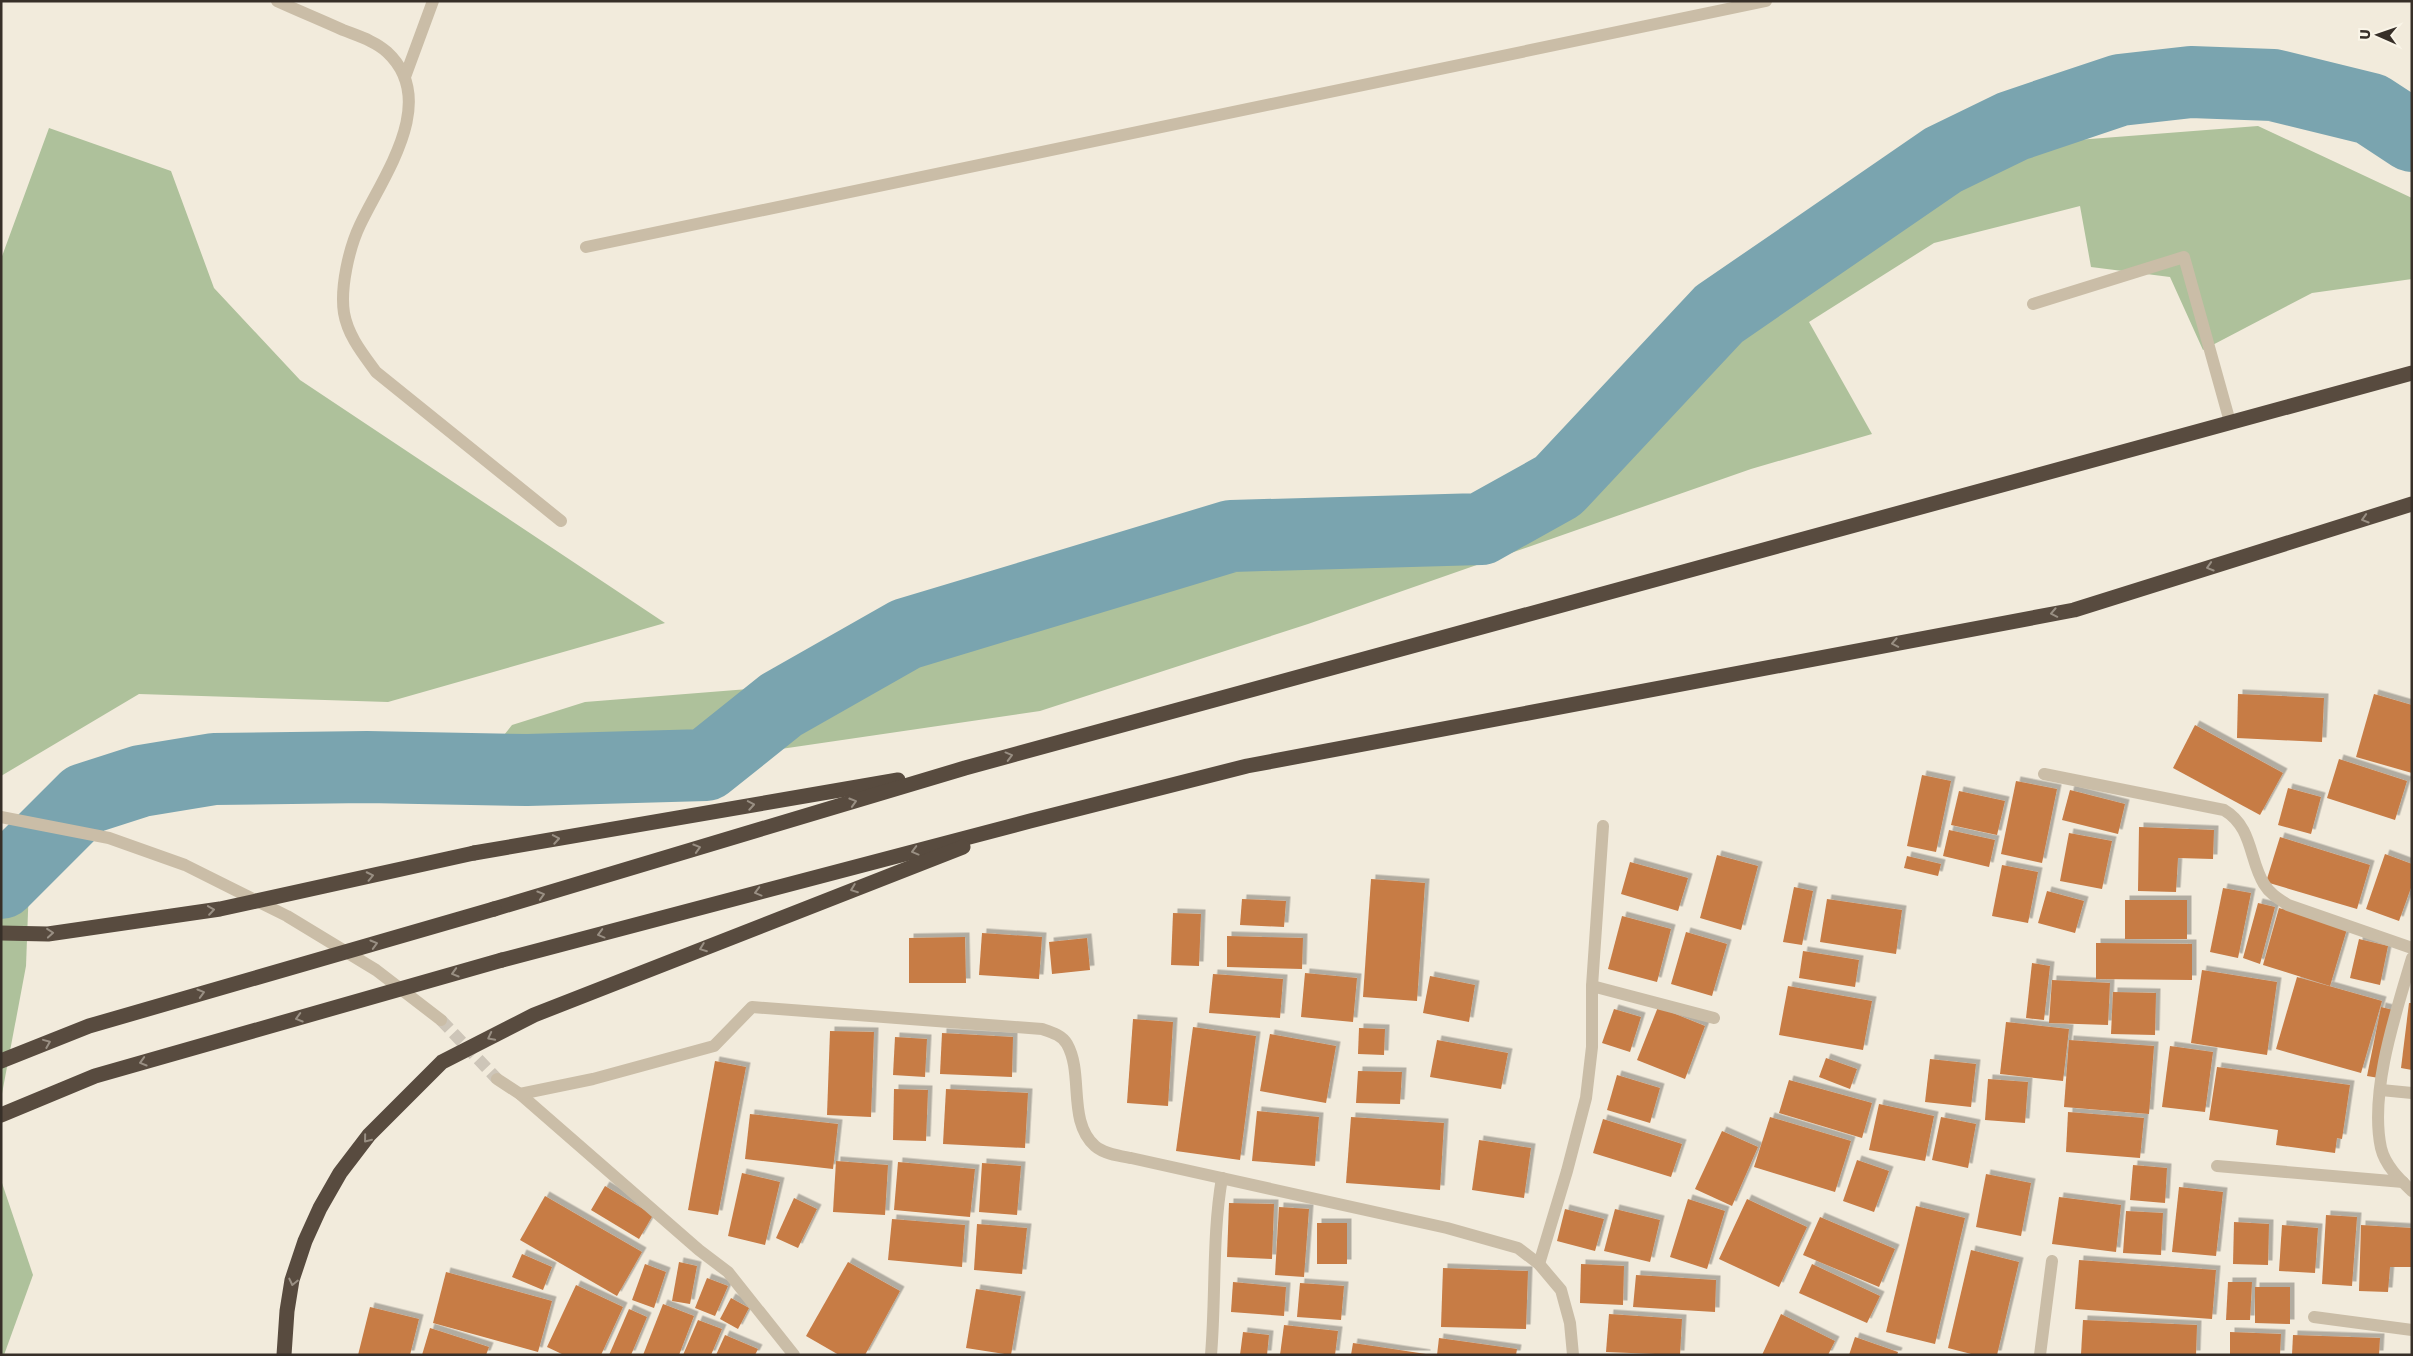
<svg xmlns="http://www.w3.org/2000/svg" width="2413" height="1356" font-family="'Golos Text',sans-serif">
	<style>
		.green { fill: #aec19b }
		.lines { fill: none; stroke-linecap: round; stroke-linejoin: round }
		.river { stroke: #7aa4af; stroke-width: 72 }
		.building { fill: #c77b45; filter: url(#shadow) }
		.minor-tunnel { stroke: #cdc5b8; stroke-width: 12; stroke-dasharray: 12 6; stroke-linecap: butt }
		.minor { stroke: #cabda7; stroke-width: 12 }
		.highway { stroke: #584b3f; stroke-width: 15 }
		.highway-bridge { stroke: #584b3f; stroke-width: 15 }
		.oneway { stroke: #998f83 }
	</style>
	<defs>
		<filter id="shadow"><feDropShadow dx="4.5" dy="-4.5" stdDeviation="0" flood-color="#0004"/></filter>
	</defs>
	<rect width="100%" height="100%" fill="#f2ebdc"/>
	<!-- green -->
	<g class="green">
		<path d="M2258 126 2412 198V279L2312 293 2203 350 2170 277 2091 267 2080 206 1934 243 1809 322 1872 434 1751 469 1308 624 1040 711 685 763 468 781 512 725 585 702 799 685 1170 576 1466 554 1586 472 1772 253 1972 148Z"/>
		<path d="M49 128 171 171 214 288 300 380 665 623 388 702 139 694 1 776V259Z"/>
		<path d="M30 858 26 966 1 1099V891Z"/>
		<path d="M1 1180 33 1275 4 1355H1Z"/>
	</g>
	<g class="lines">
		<!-- river -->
		<path class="river" d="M1 883 85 799 141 781 214 769 367 767 527 770 706 765 781 705 906 634 1231 536 1481 529 1558 486 1719 314 1943 160 2013 126 2120 90 2191 82 2273 85 2371 109 2412 136"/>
	</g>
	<!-- building -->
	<g class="building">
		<path d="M2238 694 2324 698 2322 742 2237 738Z"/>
		<path d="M2374 694 2412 705V773L2356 757Z"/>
		<path d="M2195 725 2283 773 2260 815 2173 768Z"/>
		<path d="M2339 759 2407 781 2395 820 2327 798Z"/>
		<path d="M1922 775 1951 781 1936 852 1907 846Z"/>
		<path d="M2016 781 2057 789 2042 863 2001 854Z"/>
		<path d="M2288 788 2321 797 2311 834 2278 825Z"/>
		<path d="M2070 790 2125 804 2118 834 2062 820Z"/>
		<path d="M1959 791 2005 801 1997 835 1951 825Z"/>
		<path d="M2139 827 2214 830 2213 859 2178 858 2176 892 2138 891Z"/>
		<path d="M1949 830 1995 840 1989 867 1943 856Z"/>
		<path d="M2069 833 2112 841 2102 889 2060 881Z"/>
		<path d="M2280 837 2370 865 2357 909 2266 882Z"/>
		<path d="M2385 854 2412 864V885L2399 921 2366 909Z"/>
		<path d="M1717 855 1758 866 1741 930 1700 918Z"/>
		<path d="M1907 856 1941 864 1938 876 1904 868Z"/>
		<path d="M1630 862 1688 878 1678 911 1621 894Z"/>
		<path d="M2002 865 2038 872 2028 923 1992 916Z"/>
		<path d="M1371 879 1425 883 1417 1001 1363 997Z"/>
		<path d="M1794 887 1813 891 1802 945 1783 942Z"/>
		<path d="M2223 888 2251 893 2238 958 2210 952Z"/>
		<path d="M2047 891 2084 901 2075 933 2038 923Z"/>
		<path d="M1242 899 1286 901 1284 927 1240 925Z"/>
		<path d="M1827 899 1902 910 1896 954 1820 942Z"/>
		<rect x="2125" y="900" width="62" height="39"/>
		<path d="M2258 903 2275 907 2260 964 2243 958Z"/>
		<path d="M2279 908 2347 929 2330 986 2263 965Z"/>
		<path d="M1173 913 1201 914 1199 966 1171 965Z"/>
		<path d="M1622 916 1671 929 1657 982 1608 969Z"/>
		<path d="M1686 932 1727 944 1712 996 1671 984Z"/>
		<path d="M982 933 1042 937 1039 979 979 975Z"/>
		<path d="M1227 936 1303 938 1302 969 1227 967Z"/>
		<path d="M965 937 966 983H909V938Z"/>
		<path d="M1087 938 1090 970 1052 974 1049 942Z"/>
		<path d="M2359 939 2388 946 2380 985 2350 978Z"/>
		<path d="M2096 943 2192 944V980L2096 979Z"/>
		<path d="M1803 951 1859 960 1855 987 1799 978Z"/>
		<path d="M2032 963 2050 966 2044 1020 2026 1018Z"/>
		<path d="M2202 970 2277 982 2267 1055 2191 1043Z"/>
		<path d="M1305 973 1357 978 1353 1022 1301 1017Z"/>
		<path d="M1213 974 1283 979 1280 1018 1209 1013Z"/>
		<path d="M1430 976 1475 985 1469 1022 1423 1013Z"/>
		<path d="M2297 977 2382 1001 2361 1073 2276 1049Z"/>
		<path d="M2052 980 2110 983 2108 1025 2049 1023Z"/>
		<path d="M1788 986 1872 1001 1863 1050 1779 1035Z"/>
		<path d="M2113 992 2156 993 2155 1035 2111 1034Z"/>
		<path d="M2409 1003H2412V1070L2401 1068Z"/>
		<path d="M1658 1007 1705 1026 1685 1079 1637 1060Z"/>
		<path d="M2381 1007 2393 1010 2379 1078 2367 1076Z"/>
		<path d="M1614 1009 1641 1017 1630 1052 1602 1043Z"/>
		<path d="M1133 1019 1173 1022 1168 1106 1127 1103Z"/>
		<path d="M2006 1022 2069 1029 2063 1081 2000 1074Z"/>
		<path d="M1193 1027 1256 1036 1240 1160 1176 1151Z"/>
		<path d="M1359 1028 1385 1029 1384 1055 1358 1054Z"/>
		<path d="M830 1031 874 1032 871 1117 827 1115Z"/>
		<path d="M942 1033 1013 1037 1012 1077 940 1074Z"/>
		<path d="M1270 1034 1336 1046 1326 1103 1260 1091Z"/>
		<path d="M895 1037 927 1039 925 1077 893 1075Z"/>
		<path d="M1437 1040 1508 1053 1501 1089 1430 1077Z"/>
		<path d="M2069 1040 2154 1046 2149 1114 2064 1107Z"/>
		<path d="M2170 1046 2213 1052 2205 1112 2162 1107Z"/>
		<path d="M1826 1058 1857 1069 1850 1089 1819 1077Z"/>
		<path d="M1930 1059 1976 1064 1971 1107 1925 1102Z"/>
		<path d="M715 1061 746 1067 718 1215 688 1210Z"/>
		<path d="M2217 1067 2350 1085 2342 1139 2337 1138 2335 1153 2276 1145 2278 1130 2209 1120Z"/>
		<path d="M1358 1071 1402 1072 1400 1104 1356 1103Z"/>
		<path d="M1617 1075 1660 1088 1650 1123 1607 1110Z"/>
		<path d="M1988 1079 2028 1082 2025 1123 1985 1120Z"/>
		<path d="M1789 1080 1872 1103 1862 1138 1779 1113Z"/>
		<path d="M894 1089 928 1090 926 1141 893 1140Z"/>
		<path d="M946 1089 1028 1093 1025 1148 943 1144Z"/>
		<path d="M1879 1104 1934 1116 1925 1161 1869 1150Z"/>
		<path d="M1257 1111 1319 1117 1315 1166 1252 1161Z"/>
		<path d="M2068 1112 2144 1118 2140 1158 2066 1152Z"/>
		<path d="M750 1114 838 1124 833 1169 745 1159Z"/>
		<path d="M1351 1117 1444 1123 1440 1190 1346 1183Z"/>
		<path d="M1770 1117 1851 1141 1835 1192 1754 1167Z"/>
		<path d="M1941 1117 1976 1124 1968 1168 1932 1160Z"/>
		<path d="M1603 1119 1682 1144 1671 1177 1593 1153Z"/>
		<path d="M1722 1131 1758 1147 1732 1206 1695 1189Z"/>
		<path d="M1479 1140 1531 1148 1524 1198 1472 1190Z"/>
		<path d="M1857 1160 1889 1171 1874 1212 1843 1201Z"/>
		<path d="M836 1161 888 1165 885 1215 833 1212Z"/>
		<path d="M898 1162 975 1169 970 1217 894 1210Z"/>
		<path d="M982 1163 1021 1166 1017 1215 979 1212Z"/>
		<path d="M2133 1165 2167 1168 2165 1203 2130 1200Z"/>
		<path d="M742 1173 780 1182 765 1245 728 1236Z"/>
		<path d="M1986 1174 2031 1183 2021 1236 1976 1227Z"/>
		<path d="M605 1186 653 1215 639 1239 591 1210Z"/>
		<path d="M2179 1187 2223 1192 2216 1256 2172 1252Z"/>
		<path d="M545 1196 642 1252 617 1296 520 1240Z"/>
		<path d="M2059 1197 2121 1205 2116 1252 2052 1244Z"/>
		<path d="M794 1198 817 1209 798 1248 776 1238Z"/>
		<path d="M1688 1199 1725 1211 1707 1269 1670 1257Z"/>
		<path d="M1747 1199 1807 1227 1779 1287 1719 1259Z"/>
		<path d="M1229 1203 1274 1204 1272 1259 1227 1257Z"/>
		<path d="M1916 1206 1965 1218 1935 1344 1886 1332Z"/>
		<path d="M1279 1207 1309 1209 1304 1277 1275 1275Z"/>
		<path d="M1565 1209 1604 1219 1595 1251 1557 1241Z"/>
		<path d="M1615 1209 1660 1220 1650 1262 1604 1251Z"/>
		<path d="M2126 1211 2163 1213 2161 1255 2123 1253Z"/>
		<path d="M2326 1215 2357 1217 2352 1286 2322 1284Z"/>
		<path d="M1820 1217 1895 1249 1879 1287 1803 1255Z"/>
		<path d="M892 1219 965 1225 962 1267 888 1260Z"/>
		<path d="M2234 1222 2269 1224 2268 1265 2233 1264Z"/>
		<rect x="1317" y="1223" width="30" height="41"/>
		<path d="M977 1224 1027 1228 1022 1274 974 1270Z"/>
		<path d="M2282 1225 2318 1228 2315 1273 2279 1271Z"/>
		<path d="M2361 1225 2412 1228V1267H2390L2388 1292 2359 1291Z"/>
		<path d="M1971 1250 2019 1262 1997 1355H1975L1948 1348Z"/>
		<path d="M522 1254 552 1267 543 1290 512 1277Z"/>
		<path d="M2079 1260 2216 1270 2212 1319 2075 1309Z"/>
		<path d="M679 1262 697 1266 690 1304 672 1301Z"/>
		<path d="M848 1262 900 1291 865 1355H839L806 1336Z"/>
		<path d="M645 1264 666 1272 654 1308 632 1300Z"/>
		<path d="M1581 1264 1624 1266 1623 1305 1580 1303Z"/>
		<path d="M1812 1264 1880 1296 1867 1323 1799 1293Z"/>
		<path d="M1443 1268 1528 1271 1526 1329 1441 1327Z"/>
		<path d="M446 1272 552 1301 538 1352 433 1323Z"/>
		<path d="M1636 1275 1716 1280 1715 1312 1633 1307Z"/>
		<path d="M707 1278 728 1286 715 1316 695 1308Z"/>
		<path d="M1233 1282 1286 1287 1284 1316 1231 1312Z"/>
		<path d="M2228 1282H2252L2250 1320H2226Z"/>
		<path d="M1300 1283 1344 1286 1341 1320 1297 1317Z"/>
		<path d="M576 1285 623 1307 601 1355H564L547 1347Z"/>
		<path d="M2255 1287H2290V1324L2255 1323Z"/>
		<path d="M976 1289 1021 1296 1011 1355 966 1348Z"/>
		<path d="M731 1298 749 1308 738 1329 720 1319Z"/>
		<path d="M663 1304 694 1316 679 1355H643Z"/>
		<path d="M370 1307 419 1319 410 1355H358Z"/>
		<path d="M629 1309 647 1317 631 1355H609Z"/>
		<path d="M1609 1314 1682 1319 1680 1355 1606 1352Z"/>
		<path d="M1781 1314 1835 1341 1828 1355H1762Z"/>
		<path d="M698 1320 722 1329 711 1355H683Z"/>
		<path d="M2083 1320 2197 1325 2196 1355 2081 1354Z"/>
		<path d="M1284 1325 1338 1331 1335 1355H1280Z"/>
		<path d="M430 1328 489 1347 486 1355H422Z"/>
		<path d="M1243 1332 1269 1335 1267 1355H1240Z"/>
		<path d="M2230 1332 2281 1334 2280 1355H2230Z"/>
		<path d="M725 1335 758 1349 755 1355H716Z"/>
		<path d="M2293 1335 2380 1338 2379 1355H2292Z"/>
		<path d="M1855 1337 1898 1352 1897 1355H1849Z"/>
		<path d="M1439 1338 1517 1349 1516 1355H1437Z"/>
		<path d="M1353 1343 1426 1354V1355H1351Z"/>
	</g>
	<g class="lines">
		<!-- minor-tunnel -->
		<path class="minor-tunnel" d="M441 1020 497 1079"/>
		<!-- minor -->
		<g class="minor">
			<path d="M277 1C299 11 321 20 343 30 358 36 375 41 387 52 440 101 383 176 360 225 349 248 340 288 344 313 348 336 363 354 376 372L561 521"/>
			<path d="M405 77 433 1"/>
			<path d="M586 247 1766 1"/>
			<path d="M2033 304 2184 257 2230 422"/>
			<path d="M2044 774 2224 810C2253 827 2249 860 2264 884 2270 894 2279 899 2288 905L2412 948"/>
			<path d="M1 817 109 838 185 865 287 916 376 970 441 1020"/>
			<path d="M2412 958C2396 1012 2369 1092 2381 1148 2385 1165 2399 1179 2412 1191"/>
			<path d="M1592 986 1714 1018"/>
			<path d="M497 1079 520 1094 699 1250 728 1272 794 1355"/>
			<path d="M2381 1090 2412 1093"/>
			<path d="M520 1094 593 1079 714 1046 752 1007 1042 1029C1051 1032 1062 1035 1067 1044 1084 1074 1067 1121 1095 1146 1104 1154 1120 1156 1131 1158L1447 1228 1518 1248 1539 1264 1561 1290 1570 1323 1573 1355"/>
			<path d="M2217 1166 2403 1182"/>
			<path d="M1539 1264 1567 1171 1586 1098 1592 1047V986L1603 826"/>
			<path d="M2314 1317 2412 1330"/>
			<path d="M1211 1355C1216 1296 1212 1236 1222 1178"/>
			<path d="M2040 1355 2052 1261"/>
		</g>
		<!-- highway -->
		<g class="highway">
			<path d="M474 853 898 780"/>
			<path d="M494 909 965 768 2412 373"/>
			<path d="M502 960 1030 821 1247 766 2074 610 2412 504"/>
			<path d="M284 1355 287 1311 292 1280 305 1241 320 1208 340 1173 369 1135 442 1062 534 1015 963 847"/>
		</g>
		<!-- highway-bridge -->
		<g class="highway-bridge">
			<path d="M1 933 48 934 220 909 474 853"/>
			<path d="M1 1061 89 1026 494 909"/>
			<path d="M1 1115 95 1076 502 960"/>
		</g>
	</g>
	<!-- one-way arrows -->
	<defs><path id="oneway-chevron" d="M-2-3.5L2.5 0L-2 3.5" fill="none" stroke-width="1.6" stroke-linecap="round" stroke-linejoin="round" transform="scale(1.25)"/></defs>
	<g class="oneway">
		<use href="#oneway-chevron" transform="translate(2365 519) rotate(163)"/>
		<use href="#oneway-chevron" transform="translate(2210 567) rotate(163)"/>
		<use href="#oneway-chevron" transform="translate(2054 613) rotate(169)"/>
		<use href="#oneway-chevron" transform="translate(1895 643) rotate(169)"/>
		<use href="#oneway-chevron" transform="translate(1009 756) rotate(-15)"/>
		<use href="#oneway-chevron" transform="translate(853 802) rotate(-17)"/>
		<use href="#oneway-chevron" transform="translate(751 805) rotate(-10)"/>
		<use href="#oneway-chevron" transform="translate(556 839) rotate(-10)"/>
		<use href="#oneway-chevron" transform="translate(697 848) rotate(-17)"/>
		<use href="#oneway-chevron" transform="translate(915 851) rotate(165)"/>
		<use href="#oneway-chevron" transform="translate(370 876) rotate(-12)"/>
		<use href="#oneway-chevron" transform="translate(854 889) rotate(159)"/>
		<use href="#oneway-chevron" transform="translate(758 892) rotate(165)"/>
		<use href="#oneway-chevron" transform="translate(541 895) rotate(-17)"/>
		<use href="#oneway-chevron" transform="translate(211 910) rotate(-8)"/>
		<use href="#oneway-chevron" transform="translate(50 933) rotate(-5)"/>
		<use href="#oneway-chevron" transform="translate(601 934) rotate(165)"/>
		<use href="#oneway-chevron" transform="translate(374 944) rotate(-16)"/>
		<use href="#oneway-chevron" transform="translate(703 948) rotate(159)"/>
		<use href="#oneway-chevron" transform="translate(455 973) rotate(164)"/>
		<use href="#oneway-chevron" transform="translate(201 993) rotate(-16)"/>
		<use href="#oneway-chevron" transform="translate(299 1018) rotate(164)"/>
		<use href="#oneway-chevron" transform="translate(491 1037) rotate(153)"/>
		<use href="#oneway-chevron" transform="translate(47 1043) rotate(-22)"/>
		<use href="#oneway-chevron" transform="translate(143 1062) rotate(164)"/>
		<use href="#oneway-chevron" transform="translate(367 1139) rotate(129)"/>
		<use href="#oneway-chevron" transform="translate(293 1282) rotate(103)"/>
	</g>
	<!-- border -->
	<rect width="2413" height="1356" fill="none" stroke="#372f28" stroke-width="5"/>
	<!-- north arrow -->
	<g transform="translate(2378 35) rotate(272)" stroke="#faf5e8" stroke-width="4" paint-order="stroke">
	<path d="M0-4L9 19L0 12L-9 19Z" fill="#372f28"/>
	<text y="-8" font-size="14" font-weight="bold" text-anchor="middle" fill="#372f28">U</text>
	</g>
</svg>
